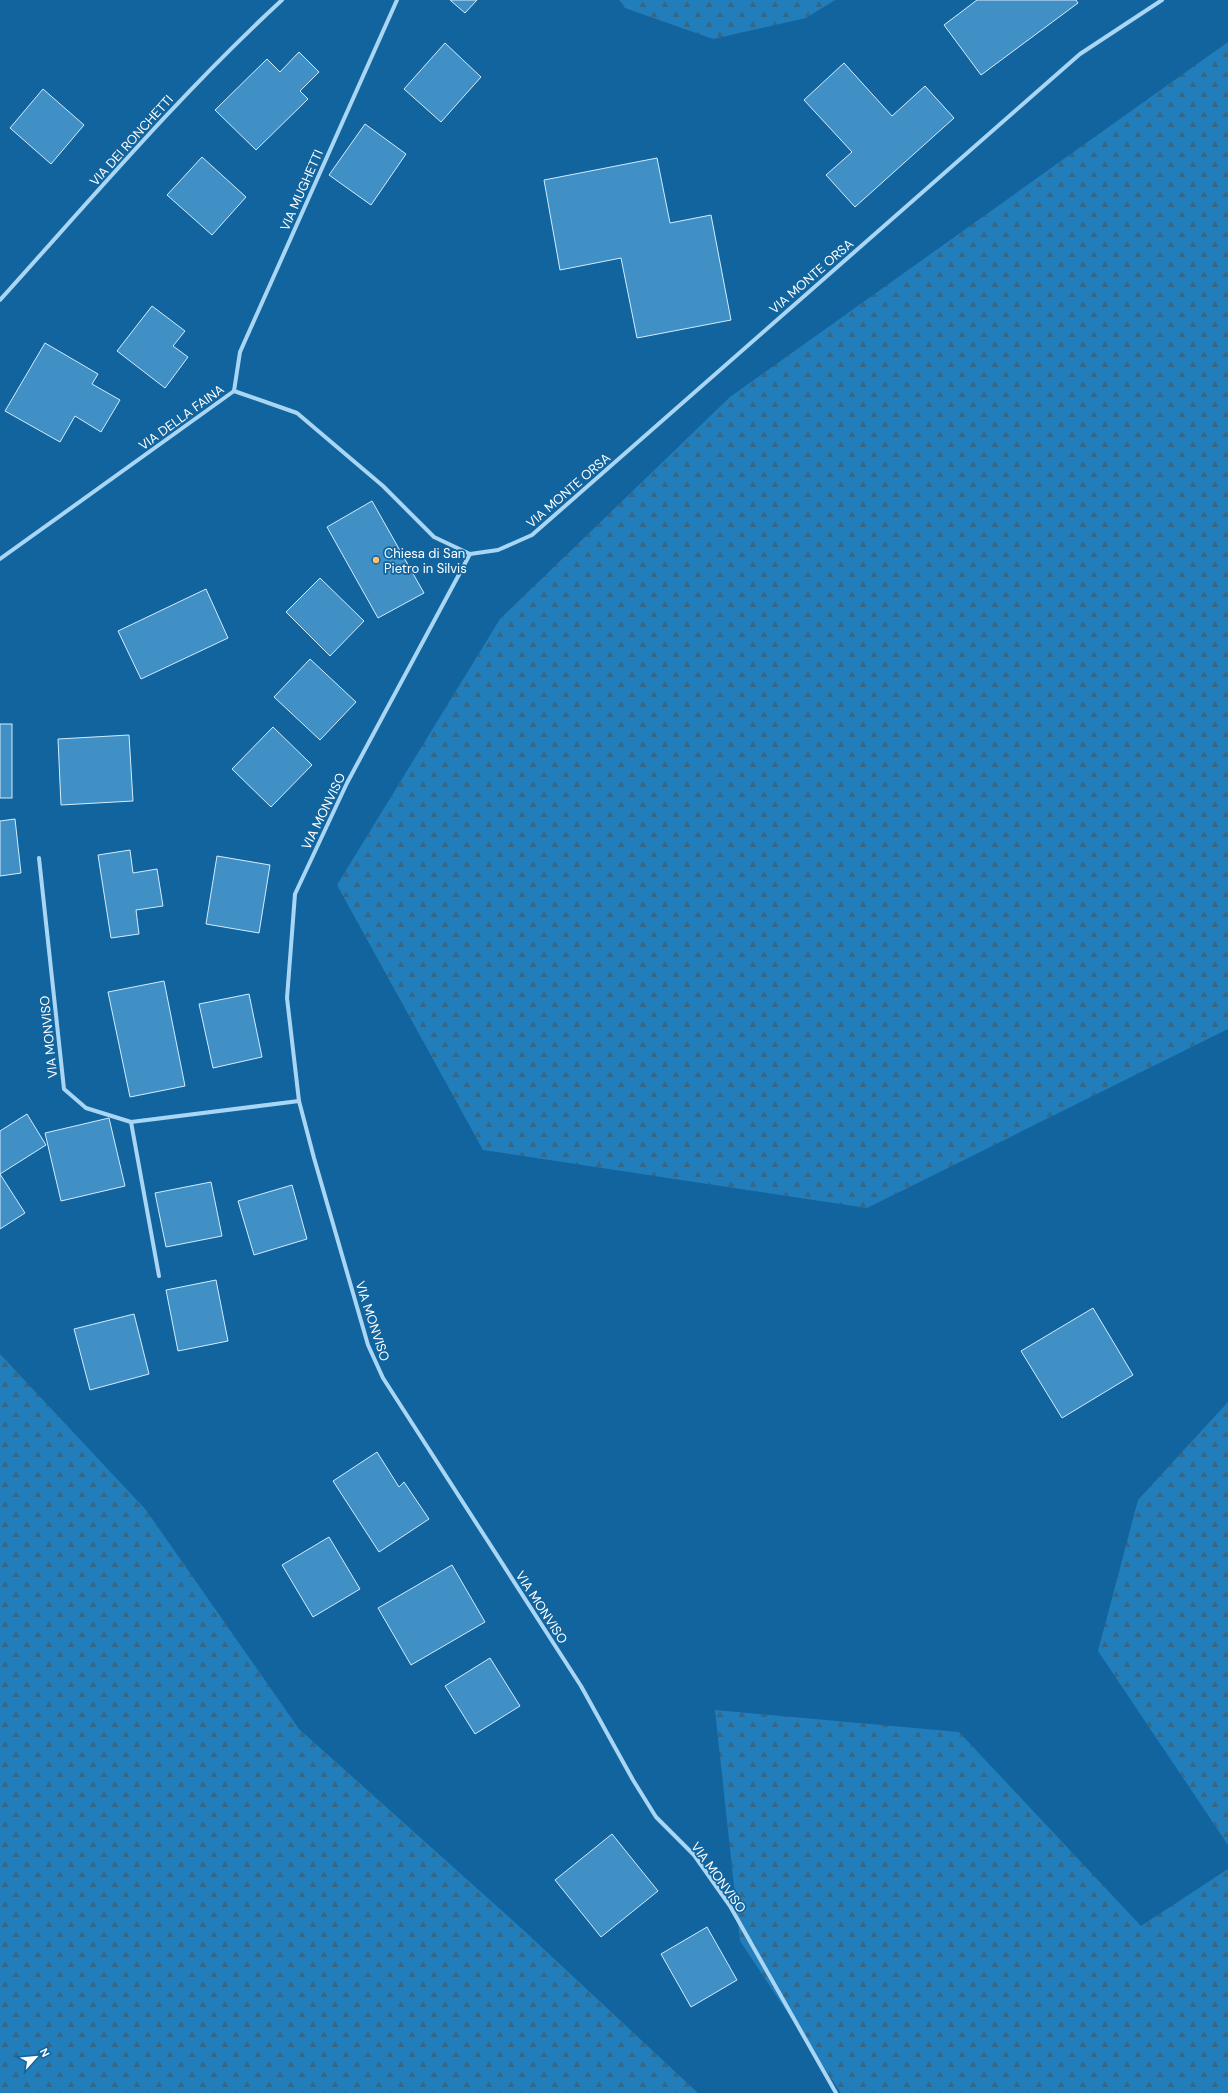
<svg xmlns="http://www.w3.org/2000/svg" width="1228" height="2093" font-family="'DM Sans',sans-serif">
	<style>
		.forest { fill: url(#forest-firs) }
		.building { fill: #4090c6; stroke: #d2ecfe }
		.lines { fill: none; stroke-linecap: round; stroke-linejoin: round }
		.street { stroke: #a9d6f4; stroke-width: 4 }
		.poi-dot { fill: #ffbf6d; stroke: #12649e; stroke-width: 1.5 }
		.labels { text-anchor: middle; stroke-width: 3.5; stroke-linejoin: round; paint-order: stroke }
		.street-label { font-size: 13px; fill: #fff; stroke: #12649e }
		.poi-label { font-size: 13px; fill: #fff; stroke: #12649e; text-anchor: start }
	</style>
	<defs>
		<pattern id="forest-firs" width="22" height="20" patternUnits="userSpaceOnUse"><rect width="22" height="20" fill="#217ebb"/><path d="M5 1l3.5 6h-7zM16 11l3.5 6h-7z" fill="#346889"/></pattern>
	</defs>
	<rect width="100%" height="100%" fill="#12649e"/>
	<!-- forest -->
	<g class="forest">
		<path d="M619 0H835L806 18 713 39 625 8Z"/>
		<path d="M1228 42V1029L867 1208 483 1150 337 885 500 619 730 397Z"/>
		<path d="M0 1354 146 1510 299 1729 520 1927 698 2093H0Z"/>
		<path d="M1228 1402V1845L1098 1651 1138 1500Z"/>
		<path d="M715 1710 959 1732 1141 1926 1228 1869V2093H841L740 1941Z"/>
	</g>
	<!-- building -->
	<g class="building">
		<path d="M450 0H477L465 13Z"/>
		<path d="M977 0H1076L1078 3 981 75 944 25Z"/>
		<path d="M445 43 481 77 441 122 404 89Z"/>
		<path d="M299 52 319 72 300 91 308 99 256 150 215 110 267 59 280 72Z"/>
		<path d="M844 63 892 116 925 86 954 118 855 207 826 175 852 152 804 100Z"/>
		<path d="M43 89 84 125 51 164 10 128Z"/>
		<path d="M365 124 406 154 371 205 329 175Z"/>
		<path d="M202 157 246 197 212 235 167 195Z"/>
		<path d="M657 158 670 223 711 215 731 320 637 338 621 258 560 270 544 180Z"/>
		<path d="M152 306 185 331 173 346 188 357 165 388 117 351Z"/>
		<path d="M45 343 98 374 92 384 120 400 101 432 75 416 60 442 5 411Z"/>
		<path d="M372 501 424 593 378 618 327 527Z"/>
		<path d="M320 578 364 621 330 656 286 612Z"/>
		<path d="M206 589 228 638 141 679 118 631Z"/>
		<path d="M310 659 356 702 320 740 274 697Z"/>
		<rect x="0" y="724" width="12" height="74"/>
		<path d="M273 727 312 765 271 807 232 769Z"/>
		<path d="M129 735 133 801 61 805 58 739Z"/>
		<path d="M15 819 21 873 0 876V821Z"/>
		<path d="M130 850 133 873 157 869 163 906 136 910 139 934 111 938 98 855Z"/>
		<path d="M217 856 270 865 259 933 206 924Z"/>
		<path d="M164 981 185 1086 130 1097 108 992Z"/>
		<path d="M249 994 262 1057 213 1068 199 1004Z"/>
		<path d="M27 1114 46 1145 0 1174V1131Z"/>
		<path d="M109 1118 125 1186 61 1201 45 1133Z"/>
		<path d="M0 1174 25 1213 0 1229Z"/>
		<path d="M211 1182 222 1236 166 1247 155 1193Z"/>
		<path d="M292 1185 307 1239 254 1255 238 1201Z"/>
		<path d="M216 1280 228 1341 178 1351 166 1290Z"/>
		<path d="M1093 1308 1133 1375 1062 1418 1021 1351Z"/>
		<path d="M134 1314 149 1374 90 1390 74 1329Z"/>
		<path d="M377 1452 399 1487 404 1482 429 1519 379 1552 333 1481Z"/>
		<path d="M329 1537 360 1589 313 1617 282 1565Z"/>
		<path d="M452 1565 485 1622 411 1665 378 1608Z"/>
		<path d="M490 1658 520 1706 475 1734 445 1686Z"/>
		<path d="M612 1834 658 1891 601 1937 555 1880Z"/>
		<path d="M707 1927 737 1980 691 2007 661 1954Z"/>
	</g>
	<g class="lines">
		<!-- street -->
		<g class="street">
			<path d="M0 300C92 198 181 93 282 0"/>
			<path d="M234 391 240 352 397 0"/>
			<path d="M234 391 297 413 383 486 434 537 470 554"/>
			<path d="M470 554 347 783 295 894 287 998 299 1101 314 1158 368 1345 383 1378 581 1686 633 1780 656 1817 694 1855 730 1906 836 2093"/>
			<path d="M470 554 498 550 532 535 1080 54 1162 0"/>
			<path d="M0 559 234 391"/>
			<path d="M39 858 64 1089 86 1108 131 1122 299 1101"/>
			<path d="M131 1122 159 1276"/>
		</g>
	</g>
	<!-- markers -->
	<circle class="poi-dot" cx="376" cy="560" r="4"/>
	<g class="labels">
		<!-- street labels -->
		<g class="street-label">
			<text transform="translate(131 140) rotate(-48)" y="5">VIA DEI RONCHETTI</text>
			<text transform="translate(301 190) rotate(-66)" y="5">VIA MUGHETTI</text>
			<text transform="translate(811 276) rotate(-41)" y="5">VIA MONTE ORSA</text>
			<text transform="translate(181 417) rotate(-36)" y="5">VIA DELLA FAINA</text>
			<text transform="translate(568 490) rotate(-41)" y="5">VIA MONTE ORSA</text>
			<text transform="translate(323 811) rotate(-64)" y="5">VIA MONVISO</text>
			<text transform="translate(48 1037) rotate(-96)" y="5">VIA MONVISO</text>
			<text transform="translate(373 1321) rotate(72)" y="5">VIA MONVISO</text>
			<text transform="translate(542 1607) rotate(57)" y="5">VIA MONVISO</text>
			<text transform="translate(719 1877) rotate(54)" y="5">VIA MONVISO</text>
		</g>
		<!-- poi labels -->
		<g class="poi-label">
			<text x="384" y="558">Chiesa di San<tspan x="384" dy="15">Pietro in Silvis</tspan></text>
		</g>
	</g>
	<!-- north arrow -->
	<g transform="translate(36 2057) rotate(63)" stroke="#12649e" stroke-width="3" paint-order="stroke">
	<path d="M0-3L7 15L0 10L-7 15Z" fill="#ffffff"/>
	<text y="-6" font-size="11" font-weight="bold" text-anchor="middle" fill="#ffffff">N</text>
	</g>
</svg>
